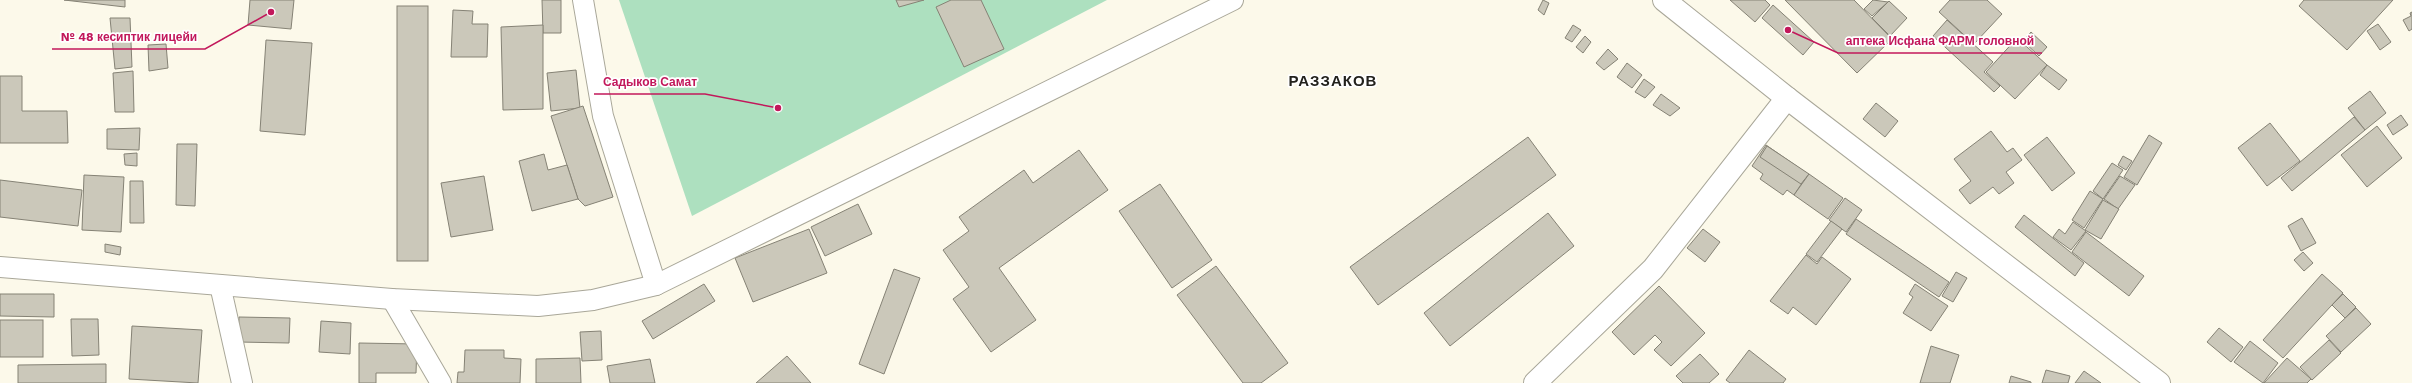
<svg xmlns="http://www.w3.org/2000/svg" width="2412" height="383" font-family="'Work Sans',sans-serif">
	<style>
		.green { fill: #ade0bf }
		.building { fill: #cbc8ba; stroke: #858275 }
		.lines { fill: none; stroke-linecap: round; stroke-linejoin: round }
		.minor-casing { stroke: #a9a799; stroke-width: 22 }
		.tertiary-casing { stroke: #a9a799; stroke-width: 24 }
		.secondary-casing { stroke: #a9a799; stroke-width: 24 }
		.minor { stroke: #fff; stroke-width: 20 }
		.tertiary { stroke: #fff; stroke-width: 22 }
		.secondary { stroke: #fff; stroke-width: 22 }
		.labels { text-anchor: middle; stroke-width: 3.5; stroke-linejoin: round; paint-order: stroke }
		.district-label { font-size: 15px; font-weight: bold; letter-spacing: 1px; fill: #23221d; stroke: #fff }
		.leader { fill: none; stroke: #c2185b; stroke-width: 1.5 }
		.callout-dot { fill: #c2185b; stroke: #fff; stroke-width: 1.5 }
		.callout-label { font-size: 12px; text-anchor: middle; font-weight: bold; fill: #c2185b; stroke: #fff; stroke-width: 3.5; stroke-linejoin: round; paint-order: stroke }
	</style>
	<rect width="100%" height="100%" fill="#fcf9ea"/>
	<!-- green -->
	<path class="green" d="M619 0H1107L692 216Z"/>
	<!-- building -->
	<g class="building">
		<path d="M64 0H125V7Z"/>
		<path d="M250 0H294L291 29 248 25Z"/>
		<path d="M542 0H561V33H543Z"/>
		<path d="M896 0H924L899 7Z"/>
		<path d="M951 0H981L1004 49 964 67 936 7Z"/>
		<path d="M1543 0 1549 3 1544 15 1538 10Z"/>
		<path d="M1730 0H1765L1770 5 1755 22Z"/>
		<path d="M1785 0H1854L1892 39 1857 73Z"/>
		<path d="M1873 0 1888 2 1872 16 1864 9Z"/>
		<path d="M1950 0H1987L2002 14 1974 44 1939 12Z"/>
		<path d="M2304 0H2393L2347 50 2299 6Z"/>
		<path d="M1889 1 1907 18 1890 36 1872 18Z"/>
		<path d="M1773 5 1814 42 1803 55 1762 18Z"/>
		<rect x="397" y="6" width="31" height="255"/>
		<path d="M453 10 473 11 472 24H488L487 57H451Z"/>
		<path d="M2412 12V29L2409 31 2403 20 2411 16 2410 13Z"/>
		<path d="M110 18H130L132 67 115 69Z"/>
		<path d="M1947 20 1993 62 1984 72 2000 86 1994 92 1933 36Z"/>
		<path d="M2378 24 2391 42 2380 50 2367 31Z"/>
		<path d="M543 25V109L503 110 501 27Z"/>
		<path d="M1573 25 1581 30 1572 42 1565 38Z"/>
		<path d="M2031 32 2047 47 2039 56 2023 41Z"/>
		<path d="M1585 36 1591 42 1583 53 1576 47Z"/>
		<path d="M2017 38 2047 65 2015 99 1986 72Z"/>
		<path d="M266 40 312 43 305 135 260 131Z"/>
		<path d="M166 44 168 68 149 71 148 45Z"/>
		<path d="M1608 49 1618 59 1604 70 1596 63Z"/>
		<path d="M1627 63 1642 75 1632 88 1617 77Z"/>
		<path d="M2047 65 2067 80 2059 90 2040 75Z"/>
		<path d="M576 70 580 108 551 111 547 73Z"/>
		<path d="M133 71 134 112H115L113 73Z"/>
		<path d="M0 76H22V111H67L68 143H0Z"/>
		<path d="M1644 79 1655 87 1645 98 1635 92Z"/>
		<path d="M2370 91 2386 113 2365 130 2348 108Z"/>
		<path d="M1661 94 1680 108 1670 116 1653 105Z"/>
		<path d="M1876 103 1898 121 1885 137 1863 119Z"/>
		<path d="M583 106 613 197 585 206 578 199 551 116Z"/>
		<path d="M2401 115 2408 125 2393 135 2387 125Z"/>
		<path d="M2354 117 2365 130 2292 191 2281 178Z"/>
		<path d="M2270 123 2300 161 2267 186 2238 148Z"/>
		<path d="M2377 126 2402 158 2367 187 2341 155Z"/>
		<path d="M140 128 139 150 107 149V129Z"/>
		<path d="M1991 131 2007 152 2013 148 2022 160 2006 172 2014 183 1999 194 1993 187 1970 204 1959 190 1971 181 1954 159Z"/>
		<path d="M2149 135 2162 143 2137 185 2124 177Z"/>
		<path d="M1528 137 1556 175 1378 305 1350 267Z"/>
		<path d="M2047 137 2075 173 2052 191 2024 155Z"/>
		<path d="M177 144H197L195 206 176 205Z"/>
		<path d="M1766 145 1808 174 1794 195 1787 190 1783 195 1760 179 1763 174 1752 166Z"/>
		<path d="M1767 146 1809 174 1801 184 1760 157Z"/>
		<path d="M1079 150 1108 190 999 268 1036 320 991 352 953 299 969 287 943 250 969 231 959 217 1024 170 1033 183Z"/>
		<path d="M137 153V166L125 165 124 154Z"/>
		<path d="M544 154 548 170 567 165 578 199 532 211 519 161Z"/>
		<path d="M2123 156 2132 161 2126 170 2118 165Z"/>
		<path d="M2112 163 2123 170 2103 199 2093 191Z"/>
		<path d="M1809 174 1843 198 1828 219 1794 195Z"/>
		<path d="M84 175 124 177 121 232 82 230Z"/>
		<path d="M484 176 493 230 451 237 441 183Z"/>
		<path d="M2120 176 2135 185 2118 209 2104 199Z"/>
		<path d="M0 180 82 190 78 226 0 217Z"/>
		<path d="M130 181H143L144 223H130Z"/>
		<path d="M1160 184 1212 260 1172 288 1119 211Z"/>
		<path d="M2090 191 2103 199 2084 228 2072 220Z"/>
		<path d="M1845 198 1862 210 1846 232 1829 220Z"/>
		<path d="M2103 200 2119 209 2101 239 2085 230Z"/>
		<path d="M858 204 872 234 825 256 811 227Z"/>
		<path d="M1548 213 1574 246 1450 346 1424 313Z"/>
		<path d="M2024 215 2084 263 2075 276 2015 227Z"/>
		<path d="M2302 218 2316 243 2301 251 2288 226Z"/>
		<path d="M1856 219 1949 282 1939 297 1846 234Z"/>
		<path d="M1831 221 1842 229 1817 262 1806 254Z"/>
		<path d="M2073 222 2086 231 2071 250 2053 237 2059 229 2065 234Z"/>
		<path d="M809 229 827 273 753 302 735 258Z"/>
		<path d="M1703 229 1720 242 1705 262 1687 248Z"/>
		<path d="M2086 232 2144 276 2129 296 2072 252Z"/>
		<path d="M105 244 121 247 120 255 105 252Z"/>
		<path d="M2303 252 2313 263 2304 271 2294 260Z"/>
		<path d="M1806 255 1817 264 1822 257 1851 279 1816 325 1793 307 1788 314 1770 301Z"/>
		<path d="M1216 266 1288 363 1261 383H1243L1177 295Z"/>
		<path d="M894 269 920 278 884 374 859 364Z"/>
		<path d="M1956 272 1967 278 1953 302 1942 296Z"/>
		<path d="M2322 274 2343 293 2283 358 2263 340Z"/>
		<path d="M704 284 715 301 653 339 642 321Z"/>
		<path d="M1915 284 1948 306 1931 331 1903 313 1913 297 1909 294Z"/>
		<path d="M1659 286 1705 333 1671 366 1654 350 1662 342 1655 335 1634 355 1612 332Z"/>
		<path d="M0 294H54V317L0 316Z"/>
		<path d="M2343 294 2356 307 2345 318 2332 305Z"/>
		<path d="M2356 308 2371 324 2341 352 2326 336Z"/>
		<path d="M239 317 290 318 289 343 238 342Z"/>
		<path d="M71 319H98L99 355 72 356Z"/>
		<rect x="0" y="320" width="43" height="37"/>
		<path d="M321 321 351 323 350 354 319 352Z"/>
		<path d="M132 326 202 330 198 383 129 379Z"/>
		<path d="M2219 328 2243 347 2231 362 2207 342Z"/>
		<path d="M601 331 602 360 582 361 580 332Z"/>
		<path d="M2329 340 2341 353 2312 380 2300 367Z"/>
		<path d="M2250 341 2278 363 2263 383 2234 362Z"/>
		<path d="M359 343 417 344 416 373H376V383H359Z"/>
		<path d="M1931 346 1959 355 1950 383H1920Z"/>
		<path d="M465 350H504V358L521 359 520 383H457L458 372H464Z"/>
		<path d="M1749 350 1786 379 1783 383H1730L1726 380Z"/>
		<path d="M1700 354 1719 374 1709 383H1683L1676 376Z"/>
		<path d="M787 356 811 383H756Z"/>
		<path d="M580 358 581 383H536V359Z"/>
		<path d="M2287 358 2311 379 2307 383H2264Z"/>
		<path d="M650 359 655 383H610L607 366Z"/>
		<path d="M106 364V383H18V365Z"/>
		<path d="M2046 370 2070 376 2068 383H2042Z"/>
		<path d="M2084 371 2101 383H2075Z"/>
		<path d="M2011 376 2031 382V383H2009Z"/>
	</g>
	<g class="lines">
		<!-- minor casing -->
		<g class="minor-casing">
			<g id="minor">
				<path d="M583 0 603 116 656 285"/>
				<path d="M0 267 392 299 538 306 593 300 656 285 1233 0"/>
				<path d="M220 285 242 383"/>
				<path d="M392 299 441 383"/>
			</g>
		</g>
		<!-- tertiary casing -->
		<g class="tertiary-casing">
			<path id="tertiary" d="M1535 383 1653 269 1787 98"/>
		</g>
		<!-- secondary casing -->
		<g class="secondary-casing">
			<path id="secondary" d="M1664 0 1787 98 2159 383"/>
		</g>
		<!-- minor -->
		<use href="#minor" class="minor"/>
		<!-- tertiary -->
		<use href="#tertiary" class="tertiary"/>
		<!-- secondary -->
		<use href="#secondary" class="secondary"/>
	</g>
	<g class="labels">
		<!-- district labels -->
		<g class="district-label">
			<text x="1333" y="86">РАЗЗАКОВ</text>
		</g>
	</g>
	<!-- callouts -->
	<path class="leader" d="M271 12L205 49H52M1788 30L1838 53H2042M778 108L705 94H594"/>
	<g class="callout-dot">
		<circle cx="271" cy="12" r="4"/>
		<circle cx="1788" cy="30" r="4"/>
		<circle cx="778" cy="108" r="4"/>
	</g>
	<g class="callout-label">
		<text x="129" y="41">№ 48 кесиптик лицейи</text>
		<text x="1940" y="45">аптека Исфана ФАРМ головной</text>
		<text x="650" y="86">Садыков Самат</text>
	</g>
</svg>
